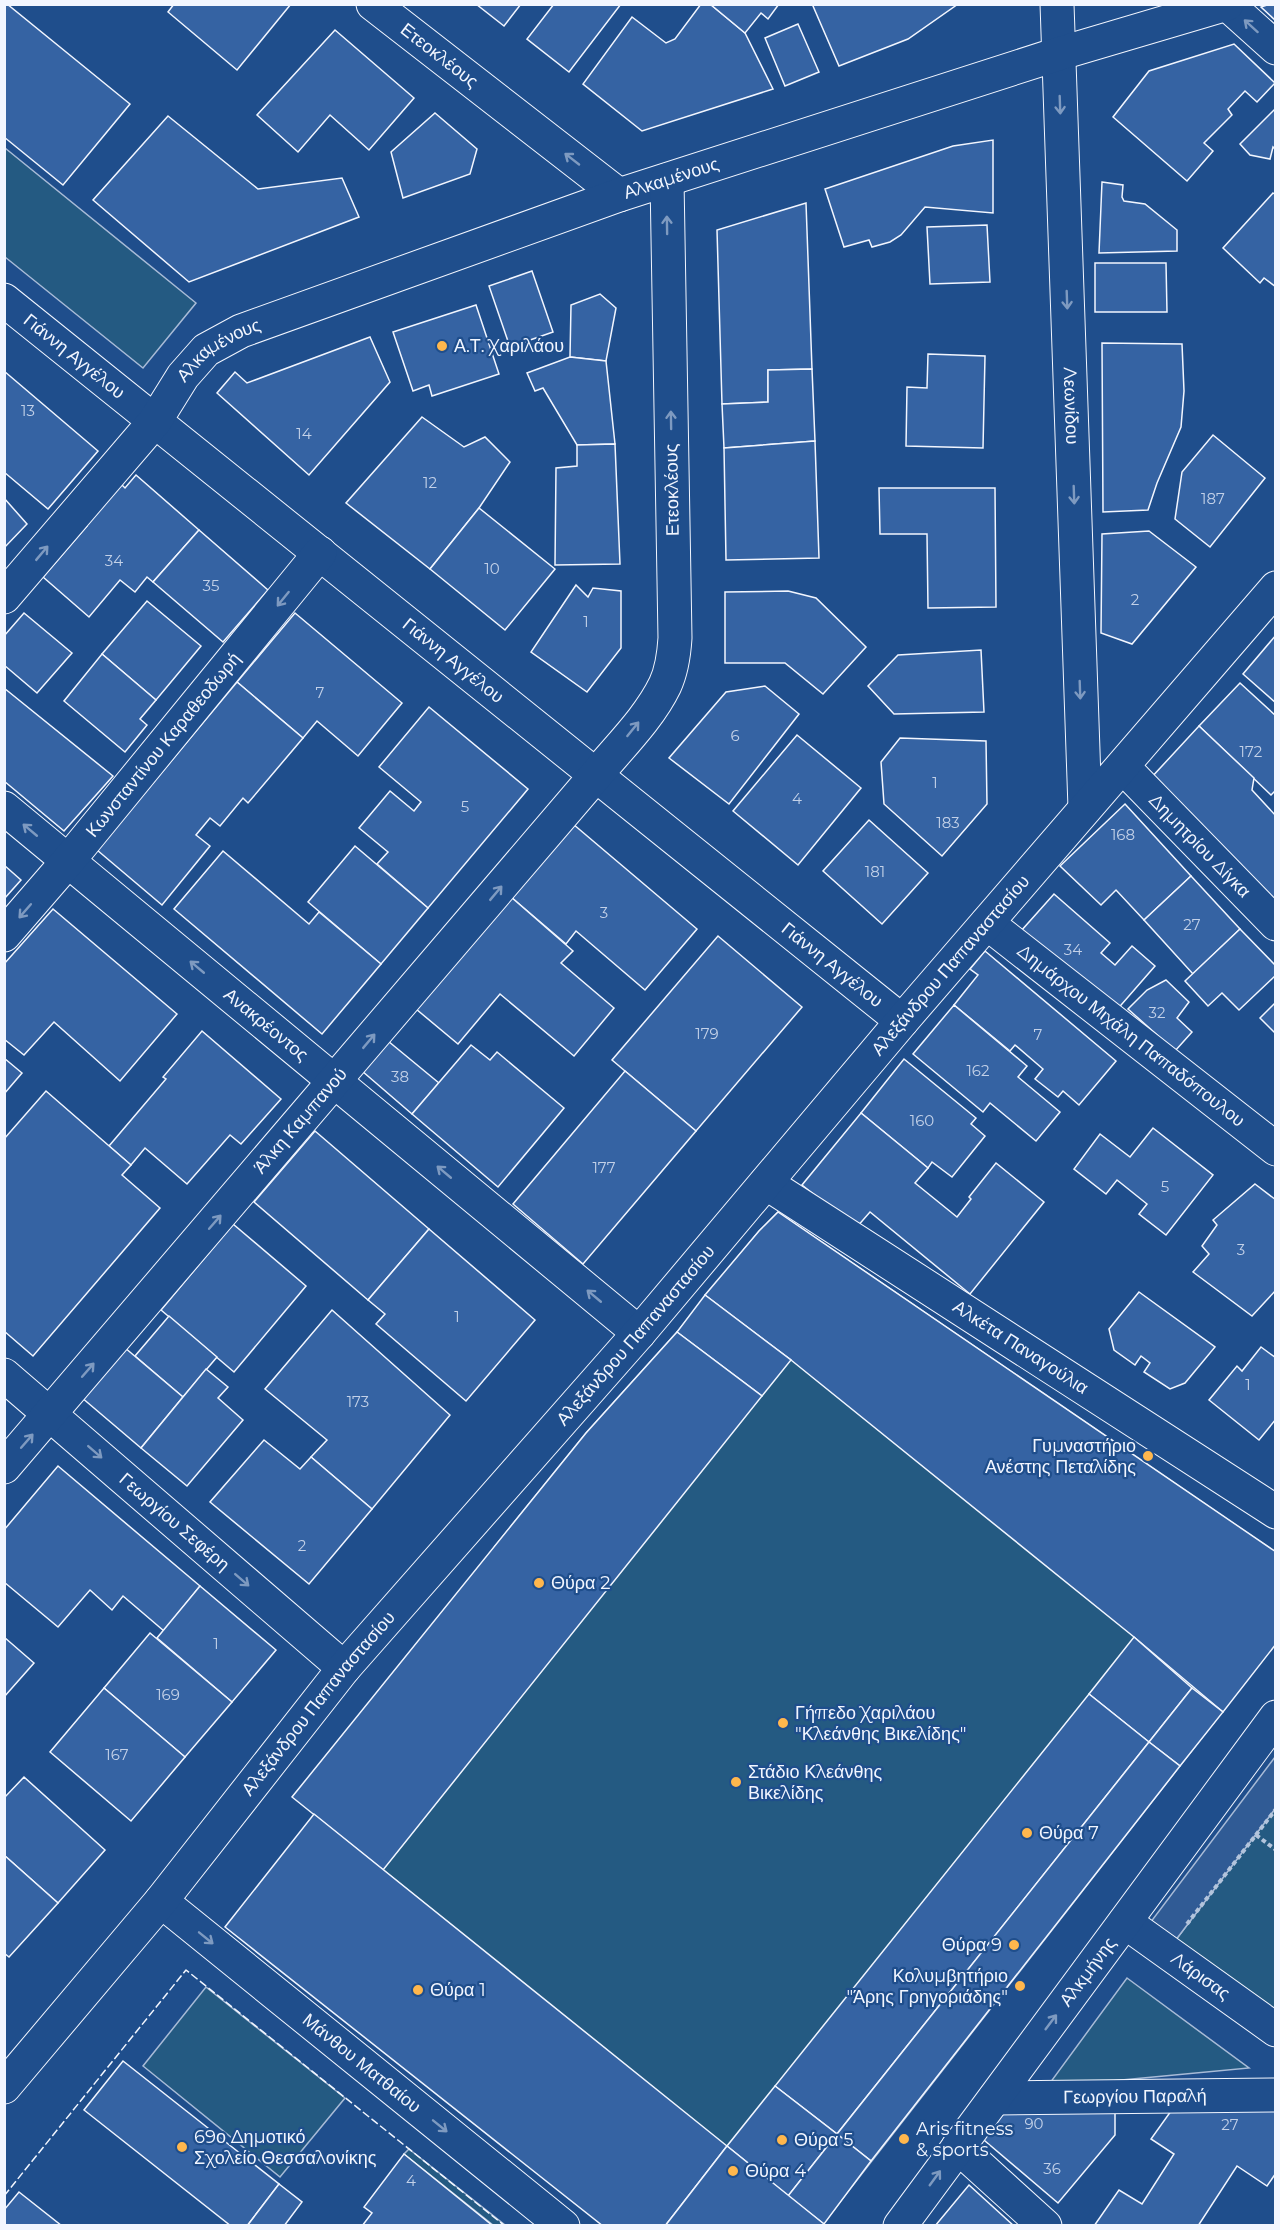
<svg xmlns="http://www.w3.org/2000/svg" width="1280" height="2230" font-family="Montserrat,sans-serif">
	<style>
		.green { fill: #245a82; stroke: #a8bbd7; stroke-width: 1.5 }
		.parking { fill: #305b95; stroke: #a8bbd7; stroke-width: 1.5 }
		.building { fill: #3563a3; stroke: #f2f6ff; stroke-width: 1.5 }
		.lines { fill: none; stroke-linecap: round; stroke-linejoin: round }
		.minor-casing { stroke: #f2f6ff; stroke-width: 35 }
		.major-casing { stroke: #f2f6ff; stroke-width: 35 }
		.path { stroke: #b3c4dc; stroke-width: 4; stroke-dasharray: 4.5 3; stroke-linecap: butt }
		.minor { stroke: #1f4e8c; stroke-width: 33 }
		.major { stroke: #1f4e8c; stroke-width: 33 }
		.fence { stroke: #f2f6ff; stroke-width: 1.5; stroke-dasharray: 8 3; stroke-linecap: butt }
		.oneway { stroke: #7e9ac0 }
		.poi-dot { fill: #ffb74d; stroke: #1f4e8c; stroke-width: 2 }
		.labels { text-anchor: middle; stroke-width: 4.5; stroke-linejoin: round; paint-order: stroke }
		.number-label { font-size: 15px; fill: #c3d1e8 }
		.street-label { font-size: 18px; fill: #f2f6ff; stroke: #1f4e8c }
		.poi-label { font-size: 18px; fill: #f2f6ff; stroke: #1f4e8c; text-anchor: start }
	</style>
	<rect width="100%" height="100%" fill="#1f4e8c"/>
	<!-- green -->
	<g class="green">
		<path d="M5 148 196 303 143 368 5 257Z"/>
		<path d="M778 1212 1275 1552V1644L822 2225 314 1814 495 1546 586 1433 677 1332 759 1231Z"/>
		<path d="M1275 1809V2013L1175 1941Z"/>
		<path d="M1127 1978 1249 2068 1047 2087Z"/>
		<path d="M206 1987 345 2098 280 2177 143 2066Z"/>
		<path d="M409 2149 505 2225H493L404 2154Z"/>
	</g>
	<!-- parking -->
	<path class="parking" d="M1275 1757V1809L1175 1941 1150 1923Z"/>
	<!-- building -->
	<g class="building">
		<path d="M4 4H7L130 104 63 185 4 137Z"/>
		<path d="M174 4H291L237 70 168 12Z"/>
		<path d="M476 4H521L504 26Z"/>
		<path d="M554 4H621L569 72 527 39Z"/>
		<path d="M701 4H710L745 33 773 89 642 131 583 84 632 17 666 43 675 39Z"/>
		<path d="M710 4H779L768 19 761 13 745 33Z"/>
		<path d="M816 4H958L908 39 839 66 813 6Z"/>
		<path d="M1270 4H1276V21L1261 7Z"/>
		<path d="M798 24 819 72 785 86 765 38Z"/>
		<path d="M335 30 414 98 369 150 330 115 298 152 257 115Z"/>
		<path d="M1234 44 1275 83 1257 102 1245 91 1228 109 1232 115 1204 143 1213 151 1187 181 1113 117 1149 71Z"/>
		<path d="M1276 108V150L1273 147 1270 159 1250 155 1240 144Z"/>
		<path d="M435 113 477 149 470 174 403 198 391 152Z"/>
		<path d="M168 116 258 189 342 178 359 217 189 282 93 200Z"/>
		<path d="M993 140V213L925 207 901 235 890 242 872 247 869 240 844 247 825 189 953 146Z"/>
		<path d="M1102 182 1123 185 1122 197 1124 201 1145 204 1177 230V251L1099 253Z"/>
		<path d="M1273 193 1276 195V287L1264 278 1260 283 1223 248Z"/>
		<path d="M806 203 812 369 768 370V402L722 404 717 230Z"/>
		<path d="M987 225 990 282 930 284 927 227Z"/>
		<path d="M1095 263H1166L1167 312H1095Z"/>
		<path d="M532 271 553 332 510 347 489 286Z"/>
		<path d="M600 294 616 308 606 361 570 357 571 305Z"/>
		<path d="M476 305 499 374 432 396 429 385 413 391 393 332Z"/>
		<path d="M370 337 390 382 309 475 217 393 235 372 247 383Z"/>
		<path d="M1102 343 1182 344 1184 391 1181 427 1157 483 1148 510 1103 512Z"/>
		<path d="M928 354 985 356 983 448 906 446 907 387 927 388Z"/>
		<path d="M570 357 606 361 615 444 577 445 543 388 535 391 527 373Z"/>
		<path d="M812 369 815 441 724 448 722 404 768 402V370Z"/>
		<path d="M4 371 98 451 48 509 4 472Z"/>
		<path d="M422 417 464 447 485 437 510 462 479 508 430 569 346 503Z"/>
		<path d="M1213 435 1265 478 1210 547 1175 519 1182 472Z"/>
		<path d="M815 441 819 558 726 560 724 448Z"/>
		<path d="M615 444 620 564 555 565 556 468 577 466V445Z"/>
		<path d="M136 475 199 530 153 582 147 577 135 592 120 580 89 617 43 577 87 526 83 522 118 481 125 488Z"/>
		<path d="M879 488H995L996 607 928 608 927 534H880Z"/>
		<path d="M4 498 27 524 4 548Z"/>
		<path d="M479 508 555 569 505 630 430 569Z"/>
		<path d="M199 530 268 590 223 642 153 582Z"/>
		<path d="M1149 531 1196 567 1132 644 1101 633 1102 534Z"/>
		<path d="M576 585 588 597 593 588 621 591V648L587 692 531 652Z"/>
		<path d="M788 591 816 598 866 647 823 694 785 663H725V592Z"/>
		<path d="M147 601 201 646 156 700 102 654Z"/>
		<path d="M24 613 72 653 37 693 4 665V636Z"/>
		<path d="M295 613 402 703 358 756 317 721 303 738 237 682Z"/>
		<path d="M1276 635V703L1243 674Z"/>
		<path d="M981 650 984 712 894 714 868 686 898 655Z"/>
		<path d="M102 654 156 700 140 719 147 725 125 752 64 701Z"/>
		<path d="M237 682 303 738 248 803 243 798 220 826 210 818 196 835 210 846 162 905 97 850Z"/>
		<path d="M1240 683 1276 716V790L1271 795 1199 726Z"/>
		<path d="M765 686 799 714 729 804 669 758 726 692Z"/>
		<path d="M4 688 113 776 64 831 4 781Z"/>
		<path d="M429 707 528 789 428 908 377 864 388 852 359 828 390 791 414 811 421 802 379 767Z"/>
		<path d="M1199 726 1254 778 1252 790 1276 816V902L1150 779Z"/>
		<path d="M797 735 861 788 798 865 733 811Z"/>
		<path d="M900 738 986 741 987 804 942 856 884 804 881 762Z"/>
		<path d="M1125 804 1191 876 1144 920 1116 890 1101 905 1060 866Z"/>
		<path d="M869 820 928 873 882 924 823 871Z"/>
		<path d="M573 824 697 929 645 990 576 931 566 944 511 897Z"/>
		<path d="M355 846 428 908 381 964 308 902Z"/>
		<path d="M223 851 309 924 319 912 381 964 322 1034 174 909Z"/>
		<path d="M4 865 21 880 4 899Z"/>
		<path d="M1191 876 1240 929 1193 974 1144 920Z"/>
		<path d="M1054 894 1110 943 1101 953 1115 965 1132 946 1155 966 1115 1012 1021 931Z"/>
		<path d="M511 897 573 951 561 963 614 1008 574 1056 500 994 458 1044 416 1009Z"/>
		<path d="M53 909 177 1014 120 1081 54 1022 24 1055 4 1039V964Z"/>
		<path d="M1240 929 1276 966V975L1239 1010 1222 993 1208 1006 1185 981Z"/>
		<path d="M718 936 802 1007 696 1131 612 1060Z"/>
		<path d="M985 951 1116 1061 1079 1105 1063 1091 1058 1097 1035 1079 1043 1069 1015 1045 1010 1051 954 1005 978 975 970 969Z"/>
		<path d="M1166 980 1189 1002 1177 1018 1192 1032 1175 1051 1128 1009 1147 990Z"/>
		<path d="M1276 1002V1034L1260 1018Z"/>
		<path d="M954 1005 1027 1066 1018 1077 1060 1112 1036 1141 990 1103 983 1112 913 1054Z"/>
		<path d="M202 1031 281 1099 241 1144 230 1135 187 1184 145 1148 131 1165 109 1146 166 1079 163 1077Z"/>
		<path d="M388 1041 439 1083 412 1114 362 1071Z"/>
		<path d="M471 1045 490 1060 497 1052 564 1108 498 1187 412 1114Z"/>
		<path d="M4 1058 22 1073 4 1094Z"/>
		<path d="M904 1059 976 1118 971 1124 985 1136 952 1177 932 1162 928 1168 861 1113Z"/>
		<path d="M625 1071 696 1131 583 1264 513 1204Z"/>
		<path d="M46 1091 131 1165 122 1175 160 1208 33 1356 4 1331V1139Z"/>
		<path d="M861 1113 928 1168 915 1183 957 1217 971 1199 969 1197 996 1163 1044 1202 970 1294 870 1212 856 1228 802 1185Z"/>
		<path d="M1153 1128 1213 1175 1166 1235 1139 1214 1147 1204 1117 1180 1106 1194 1074 1169 1100 1134 1130 1157Z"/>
		<path d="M315 1131 429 1229 368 1300 254 1202Z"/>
		<path d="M1255 1184 1276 1200V1290L1252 1316 1193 1272 1209 1254 1202 1246 1217 1225 1213 1220Z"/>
		<path d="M778 1212 1276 1552V1644L1223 1712 1134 1637 791 1360 705 1295 759 1231Z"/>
		<path d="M233 1224 306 1286 234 1372 161 1310Z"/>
		<path d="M429 1229 535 1320 466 1401 376 1324 385 1314 368 1300Z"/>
		<path d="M1139 1292 1215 1347 1185 1383 1170 1389 1144 1372 1150 1363 1141 1356 1135 1365 1114 1350 1109 1329Z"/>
		<path d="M705 1295 791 1360 762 1396 677 1332Z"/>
		<path d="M332 1310 450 1415 372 1509 311 1457 327 1440 265 1389Z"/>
		<path d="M169 1316 217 1357 183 1397 135 1356Z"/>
		<path d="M677 1332 762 1396 383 1870 292 1797 586 1433Z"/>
		<path d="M124 1347 183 1397 141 1448 81 1397Z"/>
		<path d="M1261 1347 1276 1358V1419L1259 1440 1209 1400 1237 1366 1242 1371Z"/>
		<path d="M206 1369 228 1387 218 1398 243 1420 187 1486 141 1448Z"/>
		<path d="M264 1440 300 1469 311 1457 372 1509 309 1584 210 1502Z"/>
		<path d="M58 1466 200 1586 164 1631 123 1596 112 1610 90 1590 58 1627 4 1582V1530Z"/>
		<path d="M200 1586 276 1650 232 1702 157 1638Z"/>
		<path d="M150 1633 232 1702 185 1757 104 1688Z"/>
		<path d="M4 1637 34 1663 4 1697Z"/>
		<path d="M1134 1637 1192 1688 1149 1742 1089 1694Z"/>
		<path d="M104 1688 185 1757 131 1821 50 1752Z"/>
		<path d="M1192 1688 1223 1712 1180 1766 1149 1742Z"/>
		<path d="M1089 1694 1149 1742 837 2134 775 2086Z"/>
		<path d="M1149 1742 1180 1766 871 2161 837 2134Z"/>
		<path d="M24 1777 105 1850 58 1903 4 1855V1798Z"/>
		<path d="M314 1814 727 2146 665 2226H603L225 1927Z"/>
		<path d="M4 1855 58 1903 9 1957 4 1953Z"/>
		<path d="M123 2061 279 2184 247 2226H231L84 2110Z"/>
		<path d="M775 2086 837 2134 788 2196 727 2146Z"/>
		<path d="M1115 2102V2135L1058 2203 978 2135 1005 2104Z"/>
		<path d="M1176 2104 1276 2109V2173L1267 2186 1237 2166 1198 2226H1094L1119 2190 1142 2204 1174 2154 1151 2139Z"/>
		<path d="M837 2134 871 2161 824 2224 788 2196Z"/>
		<path d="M727 2146 824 2224 822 2226H665Z"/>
		<path d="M404 2154 493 2226H362L372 2213 364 2207Z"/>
		<path d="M279 2184 302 2202 284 2226H247Z"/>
		<path d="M969 2185 1014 2226H935Z"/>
		<path d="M19 2192 62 2226H4V2210Z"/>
	</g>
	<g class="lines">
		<!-- minor casing -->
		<g class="minor-casing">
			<g id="minor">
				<path id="s1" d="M373 4 619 195"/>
				<path id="s2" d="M1057 4 1085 808"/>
				<path d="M1227 4 1276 48"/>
				<path id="s3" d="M4 300 902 1021"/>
				<path id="s4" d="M4 597 155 421 183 376 206 350 241 331 619 195 1058 54 1227 4"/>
				<path id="s5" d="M1123 767 1276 924"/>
				<path id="s6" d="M4 808 639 1333"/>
				<path id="s7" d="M987 923 1276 1149"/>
				<path id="s8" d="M4 935 68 861 320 553"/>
				<path id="s9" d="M766 1183 1276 1512"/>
				<path id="s10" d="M4 1375 344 1668"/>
				<path id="s11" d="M4 1467 596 775C620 746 649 718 665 685 672 670 674 654 675 638L667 180"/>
				<path id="s12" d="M161 1901 563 2226"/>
				<path id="s13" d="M1125 1922 1276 2030"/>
				<path id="s14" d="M995 2098 1276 2095"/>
				<path d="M958 2147 1045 2226"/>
				<path id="s15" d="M900 2226 1276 1717"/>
			</g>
		</g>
		<!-- major casing -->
		<g class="major-casing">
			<g id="major">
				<path id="s16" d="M4 2087 161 1901 344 1668 639 1333 902 1021 1276 588"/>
			</g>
		</g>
		<!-- path -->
		<g class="path">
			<path d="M1256 1835 1276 1850"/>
			<path d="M1187 1924 1276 1809"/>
		</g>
		<!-- minor -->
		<use href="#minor" class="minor"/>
		<!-- major -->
		<use href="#major" class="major"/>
		<!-- fence -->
		<path class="fence" d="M4 2196 186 1970 505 2226"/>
	</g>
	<!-- one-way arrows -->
	<defs><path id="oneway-shaft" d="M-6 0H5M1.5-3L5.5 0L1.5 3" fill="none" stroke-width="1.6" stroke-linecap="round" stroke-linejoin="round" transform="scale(1.5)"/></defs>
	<g class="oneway">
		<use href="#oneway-shaft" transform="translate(1251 26) rotate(-138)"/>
		<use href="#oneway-shaft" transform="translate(1060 105) rotate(88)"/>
		<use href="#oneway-shaft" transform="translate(572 159) rotate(-142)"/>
		<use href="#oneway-shaft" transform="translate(667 225) rotate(-91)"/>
		<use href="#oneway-shaft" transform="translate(1067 300) rotate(88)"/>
		<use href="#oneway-shaft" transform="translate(671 420) rotate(-91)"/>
		<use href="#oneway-shaft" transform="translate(1074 495) rotate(88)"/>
		<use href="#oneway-shaft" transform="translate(42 553) rotate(-50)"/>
		<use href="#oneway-shaft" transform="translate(283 599) rotate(129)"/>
		<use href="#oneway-shaft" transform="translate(1080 690) rotate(88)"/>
		<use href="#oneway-shaft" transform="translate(633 729) rotate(-51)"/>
		<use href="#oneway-shaft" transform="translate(30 830) rotate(-140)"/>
		<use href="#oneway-shaft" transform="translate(496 893) rotate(-50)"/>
		<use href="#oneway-shaft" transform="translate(25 911) rotate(131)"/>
		<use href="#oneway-shaft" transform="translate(197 967) rotate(-140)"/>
		<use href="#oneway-shaft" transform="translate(369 1041) rotate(-50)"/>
		<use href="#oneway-shaft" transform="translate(444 1172) rotate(-140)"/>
		<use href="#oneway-shaft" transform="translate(215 1222) rotate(-49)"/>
		<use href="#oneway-shaft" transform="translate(594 1296) rotate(-140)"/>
		<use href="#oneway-shaft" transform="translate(88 1370) rotate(-49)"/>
		<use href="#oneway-shaft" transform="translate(27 1441) rotate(-49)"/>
		<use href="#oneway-shaft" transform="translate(95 1452) rotate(41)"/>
		<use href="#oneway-shaft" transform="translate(242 1580) rotate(41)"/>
		<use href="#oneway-shaft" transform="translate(206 1938) rotate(39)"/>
		<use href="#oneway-shaft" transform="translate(1051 2022) rotate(-53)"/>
		<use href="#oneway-shaft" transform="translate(440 2126) rotate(39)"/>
		<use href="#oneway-shaft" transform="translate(935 2178) rotate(-54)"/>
	</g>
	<!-- markers -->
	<g class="poi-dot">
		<circle cx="442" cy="346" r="6"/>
		<circle cx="1148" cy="1456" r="6"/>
		<circle cx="539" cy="1583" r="6"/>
		<circle cx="783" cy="1723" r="6"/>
		<circle cx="736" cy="1782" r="6"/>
		<circle cx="1027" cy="1833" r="6"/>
		<circle cx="1014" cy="1945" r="6"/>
		<circle cx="1020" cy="1986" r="6"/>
		<circle cx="418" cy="1990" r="6"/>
		<circle cx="904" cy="2139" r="6"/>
		<circle cx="782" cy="2140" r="6"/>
		<circle cx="182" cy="2147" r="6"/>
		<circle cx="733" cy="2171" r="6"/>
	</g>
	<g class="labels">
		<!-- number labels -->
		<g class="number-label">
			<text x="28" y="416">13</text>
			<text x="304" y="439">14</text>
			<text x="430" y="488">12</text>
			<text x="1213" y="504">187</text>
			<text x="114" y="566">34</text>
			<text x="492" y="574">10</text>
			<text x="211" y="591">35</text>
			<text x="1135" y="605">2</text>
			<text x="586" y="627">1</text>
			<text x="320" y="698">7</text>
			<text x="735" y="741">6</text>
			<text x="1251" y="757">172</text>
			<text x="935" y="788">1</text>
			<text x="797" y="804">4</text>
			<text x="465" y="812">5</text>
			<text x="948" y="828">183</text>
			<text x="1123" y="840">168</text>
			<text x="875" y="877">181</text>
			<text x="604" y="918">3</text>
			<text x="1192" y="930">27</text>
			<text x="1073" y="955">34</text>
			<text x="1157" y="1018">32</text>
			<text x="707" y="1039">179</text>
			<text x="1038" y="1040">7</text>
			<text x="978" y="1076">162</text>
			<text x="400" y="1082">38</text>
			<text x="922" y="1126">160</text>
			<text x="604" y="1173">177</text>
			<text x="1165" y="1192">5</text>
			<text x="1241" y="1255">3</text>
			<text x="457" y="1322">1</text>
			<text x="1248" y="1390">1</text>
			<text x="358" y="1407">173</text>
			<text x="302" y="1551">2</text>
			<text x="216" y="1649">1</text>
			<text x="168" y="1700">169</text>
			<text x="117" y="1760">167</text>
			<text x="1034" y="2129">90</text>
			<text x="1230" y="2130">27</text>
			<text x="1052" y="2174">36</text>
			<text x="411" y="2186">4</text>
		</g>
		<!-- street labels -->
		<g class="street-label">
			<text dy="6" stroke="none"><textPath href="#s1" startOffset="84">Ετεοκλέους</textPath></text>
			<text dy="6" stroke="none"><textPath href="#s4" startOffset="816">Αλκαμένους</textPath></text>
			<text dy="6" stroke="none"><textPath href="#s4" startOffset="330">Αλκαμένους</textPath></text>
			<text dy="6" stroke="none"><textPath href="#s3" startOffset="90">Γιάννη Αγγέλου</textPath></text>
			<text dy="6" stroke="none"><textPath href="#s2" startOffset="402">Λεωνίδου</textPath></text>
			<text transform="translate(672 490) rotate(-91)" y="6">Ετεοκλέους</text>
			<text dy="6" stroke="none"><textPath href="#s3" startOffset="576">Γιάννη Αγγέλου</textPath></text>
			<text dy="6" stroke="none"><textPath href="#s8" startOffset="248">Κωνσταντίνου Καραθεοδωρή</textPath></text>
			<text dy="6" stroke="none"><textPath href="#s5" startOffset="110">Δημητρίου Δίγκα</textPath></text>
			<text dy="6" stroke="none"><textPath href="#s3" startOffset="1062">Γιάννη Αγγέλου</textPath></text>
			<text dy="6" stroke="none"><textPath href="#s16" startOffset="1468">Αλεξάνδρου Παπαναστασίου</textPath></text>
			<text dy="6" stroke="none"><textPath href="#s6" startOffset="340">Ανακρέοντος</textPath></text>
			<text dy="6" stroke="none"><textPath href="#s7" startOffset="183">Δημάρχου Μιχάλη Παπαδόπουλου</textPath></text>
			<text dy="6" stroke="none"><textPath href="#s11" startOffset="456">Άλκη Καμπανού</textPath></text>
			<text dy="6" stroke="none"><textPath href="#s16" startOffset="982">Αλεξάνδρου Παπαναστασίου</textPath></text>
			<text dy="6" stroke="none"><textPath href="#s9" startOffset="303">Αλκέτα Παναγούλια</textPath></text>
			<text dy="6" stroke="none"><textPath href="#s10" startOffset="225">Γεωργίου Σεφέρη</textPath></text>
			<text dy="6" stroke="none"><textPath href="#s16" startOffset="496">Αλεξάνδρου Παπαναστασίου</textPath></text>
			<text dy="6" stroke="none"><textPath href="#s15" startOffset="316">Αλκμήνης</textPath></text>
			<text dy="6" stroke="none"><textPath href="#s13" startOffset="93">Λάρισας</textPath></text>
			<text dy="6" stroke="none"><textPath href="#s12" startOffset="258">Μάνθου Ματθαίου</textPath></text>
			<text dy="6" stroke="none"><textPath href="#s14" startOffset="140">Γεωργίου Παραλή</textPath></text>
		</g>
		<!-- poi labels -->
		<g class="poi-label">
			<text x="454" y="352">Α.Τ. Χαριλάου</text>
			<text x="1136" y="1452" text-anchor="end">Γυμναστήριο<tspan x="1136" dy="21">Ανέστης Πεταλίδης</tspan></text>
			<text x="551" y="1589">Θύρα 2</text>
			<text x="795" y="1719">Γήπεδο Χαριλάου<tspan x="795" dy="21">"Κλεάνθης Βικελίδης"</tspan></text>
			<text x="748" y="1778">Στάδιο Κλεάνθης<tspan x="748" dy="21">Βικελίδης</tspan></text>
			<text x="1039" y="1839">Θύρα 7</text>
			<text x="1002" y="1951" text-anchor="end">Θύρα 9</text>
			<text x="1008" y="1982" text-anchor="end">Κολυμβητήριο<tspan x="1008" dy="21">"Άρης Γρηγοριάδης"</tspan></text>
			<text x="430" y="1996">Θύρα 1</text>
			<text x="916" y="2135">Aris fitness<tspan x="916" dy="21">&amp; sports</tspan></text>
			<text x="194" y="2143">69ο Δημοτικό<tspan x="194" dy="21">Σχολείο Θεσσαλονίκης</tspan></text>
			<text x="794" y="2146">Θύρα 5</text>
			<text x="745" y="2177">Θύρα 4</text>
		</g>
	</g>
	<!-- border -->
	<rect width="1280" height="2230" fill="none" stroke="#f2f6ff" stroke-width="12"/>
</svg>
